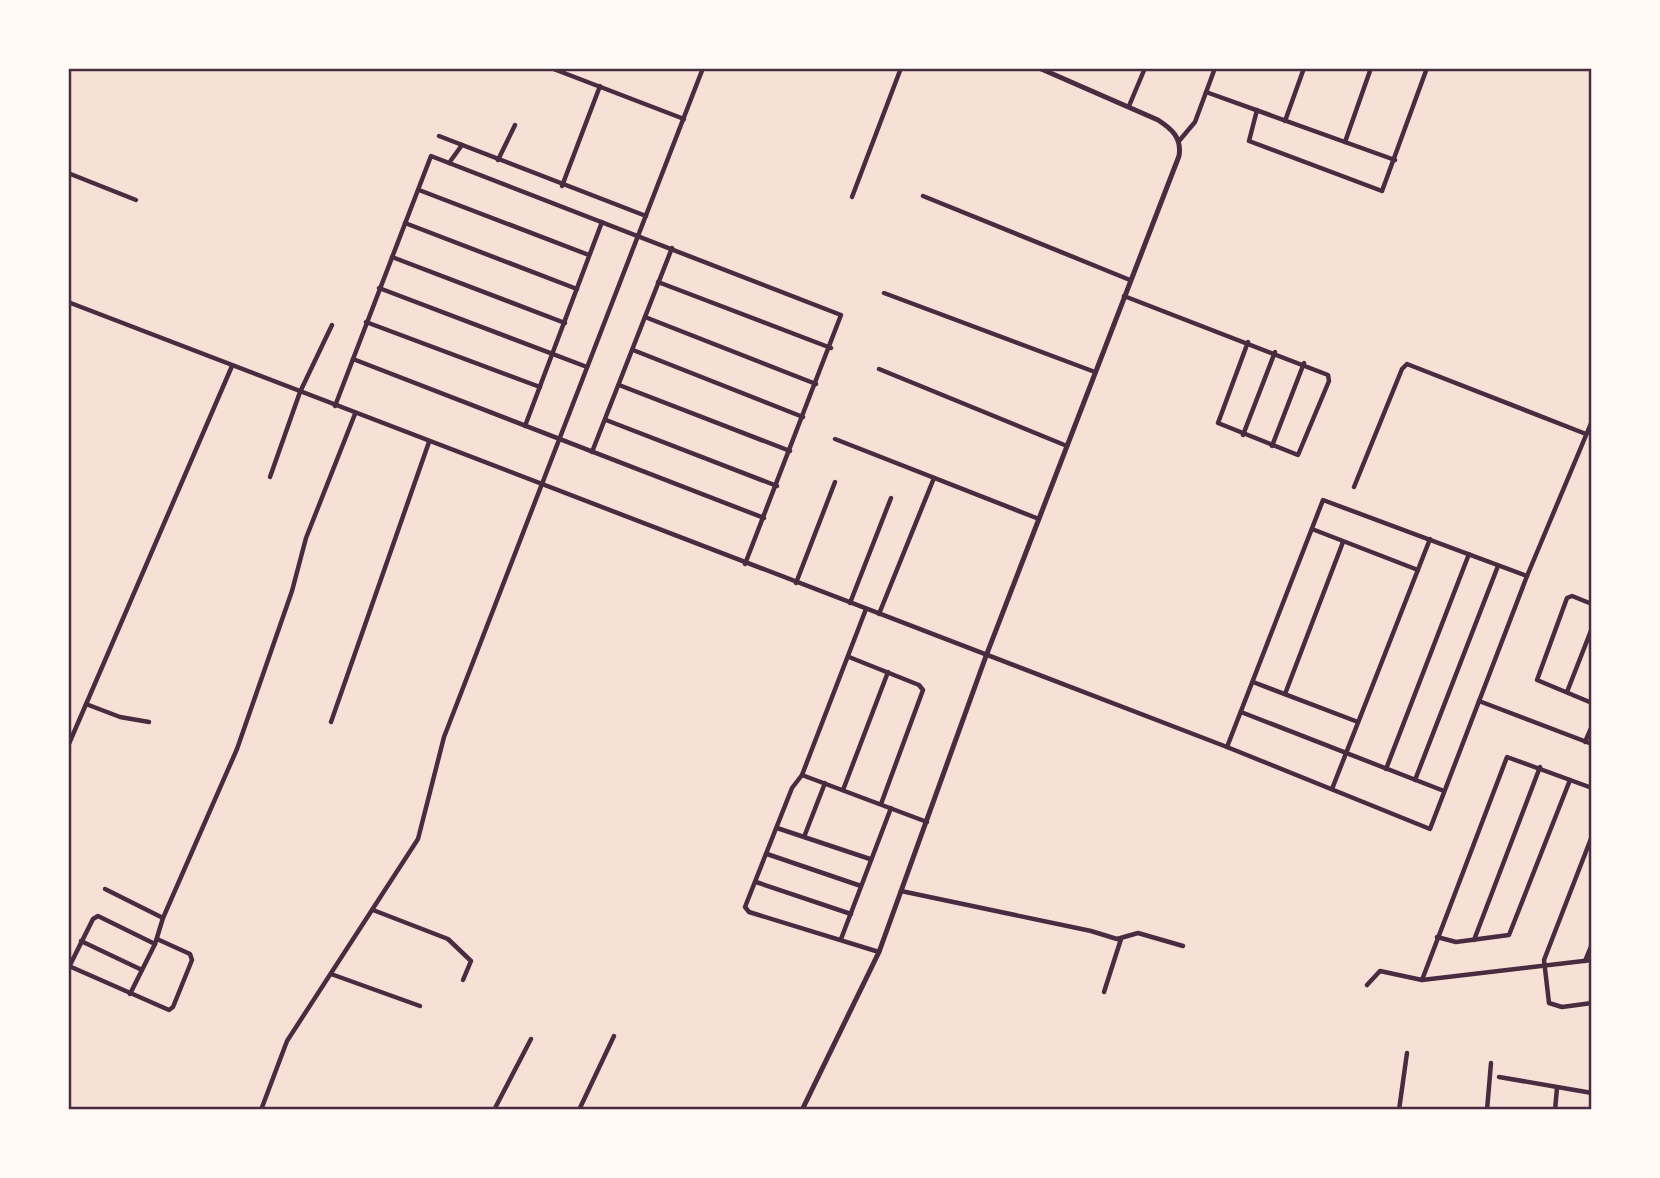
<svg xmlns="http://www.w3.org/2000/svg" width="1660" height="1178" font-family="'Alegreya Sans',sans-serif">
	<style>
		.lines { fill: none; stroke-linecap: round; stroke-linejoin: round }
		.minor { stroke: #4a2c40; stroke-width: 4.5 }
		.tertiary { stroke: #4a2c40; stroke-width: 5 }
		.neatline { fill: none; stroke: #4a2c40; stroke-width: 2.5 }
	</style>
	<rect width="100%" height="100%" fill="#f7e1d7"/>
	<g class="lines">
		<!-- minor -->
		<g class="minor">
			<path d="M551 68 684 119"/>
			<path d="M68 69 69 68"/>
			<path d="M1206 92 1395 160"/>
			<path d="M1129 106 1145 68"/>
			<path d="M1257 110 1249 141 1382 191 1427 68"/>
			<path d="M1285 121 1304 68"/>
			<path d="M439 136 646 216"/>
			<path d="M1179 141 1195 122 1215 68"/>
			<path d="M1345 142 1371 68"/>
			<path d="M498 160 515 125"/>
			<path d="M449 163 462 145"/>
			<path d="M68 173 136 200"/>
			<path d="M562 186 600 86"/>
			<path d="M419 190 589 255"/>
			<path d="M923 196 1130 280"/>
			<path d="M852 197 901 68"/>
			<path d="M405 223 577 289"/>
			<path d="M392 257 565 323"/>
			<path d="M658 282 831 348"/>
			<path d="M379 288 587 367"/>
			<path d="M884 293 1095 372"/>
			<path d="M1124 296 1328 375 1329 381 1298 455 1218 423 1248 342"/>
			<path d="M68 302 1227 747 1430 829 1527 576 1592 421"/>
			<path d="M645 317 816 384"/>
			<path d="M366 322 540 387"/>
			<path d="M633 350 803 417"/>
			<path d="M353 359 764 518"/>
			<path d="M879 369 1067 446"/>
			<path d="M619 385 790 451"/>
			<path d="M335 406 431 156 841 315 745 564"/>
			<path d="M606 420 777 486"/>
			<path d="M525 426 602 222"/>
			<path d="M1243 435 1275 352"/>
			<path d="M835 439 1039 519"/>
			<path d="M1272 446 1304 363"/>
			<path d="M592 452 672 248"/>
			<path d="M270 477 300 392 332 325"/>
			<path d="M1354 487 1402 369 1407 364 1586 434"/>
			<path d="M1312 529 1418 570"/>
			<path d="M796 583 835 482"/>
			<path d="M850 603 891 498"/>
			<path d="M1592 604 1572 596 1567 598 1537 680 1592 703"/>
			<path d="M866 609 802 775 792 788 745 907 749 912 879 952"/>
			<path d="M879 614 934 478"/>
			<path d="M849 657 919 685 923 690 881 804"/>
			<path d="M1253 682 1358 722"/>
			<path d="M1567 692 1592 628"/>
			<path d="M1285 694 1343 542"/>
			<path d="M1479 701 1592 744"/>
			<path d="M86 704 120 717 149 722"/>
			<path d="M1241 712 1444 791"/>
			<path d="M331 722 429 442"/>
			<path d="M1585 742 1592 726"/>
			<path d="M68 746 232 366"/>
			<path d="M1227 747 1323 500 1527 576"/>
			<path d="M1386 769 1469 554"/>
			<path d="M802 775 927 822"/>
			<path d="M1415 780 1498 566"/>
			<path d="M1332 789 1430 539"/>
			<path d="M843 790 888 672"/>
			<path d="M777 828 870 859"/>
			<path d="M1592 836 1544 960 1549 1003 1562 1007 1592 1003"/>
			<path d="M804 837 825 783"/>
			<path d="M767 854 861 886"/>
			<path d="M756 882 851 914"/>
			<path d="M105 889 163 918"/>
			<path d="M901 891 1091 931 1117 939 1138 933 1183 946"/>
			<path d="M373 910 448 939 471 961 463 980"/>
			<path d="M1437 937 1456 942 1509 935 1570 780"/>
			<path d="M841 939 891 808"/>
			<path d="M1474 940 1540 767"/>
			<path d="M81 941 142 970"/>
			<path d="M1585 961 1592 944"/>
			<path d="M69 966 169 1010 173 1007 192 960 190 954 157 939"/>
			<path d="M69 967 93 919 98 916 155 944"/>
			<path d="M331 974 420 1006"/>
			<path d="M1422 980 1507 757 1592 788"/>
			<path d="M1367 985 1380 971 1422 980 1592 960"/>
			<path d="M1104 992 1121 939"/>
			<path d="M130 994 155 944 163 918 237 749 292 591 306 538 355 414"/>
			<path d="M1499 1077 1592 1093"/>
			<path d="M261 1110 287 1041 418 839 444 737 703 68"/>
			<path d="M494 1110 531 1039"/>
			<path d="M579 1110 614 1036"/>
			<path d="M1399 1110 1407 1053"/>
			<path d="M1487 1110 1491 1063"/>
			<path d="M1555 1110 1557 1088"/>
		</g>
		<!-- tertiary -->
		<path class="tertiary" d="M802 1110 879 952 986 656 1179 156C1182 138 1172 129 1158 120L1039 68"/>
	</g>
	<!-- border -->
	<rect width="1660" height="1178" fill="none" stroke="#fffaf5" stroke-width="140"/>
	<rect x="70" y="70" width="1520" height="1038" class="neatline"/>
</svg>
